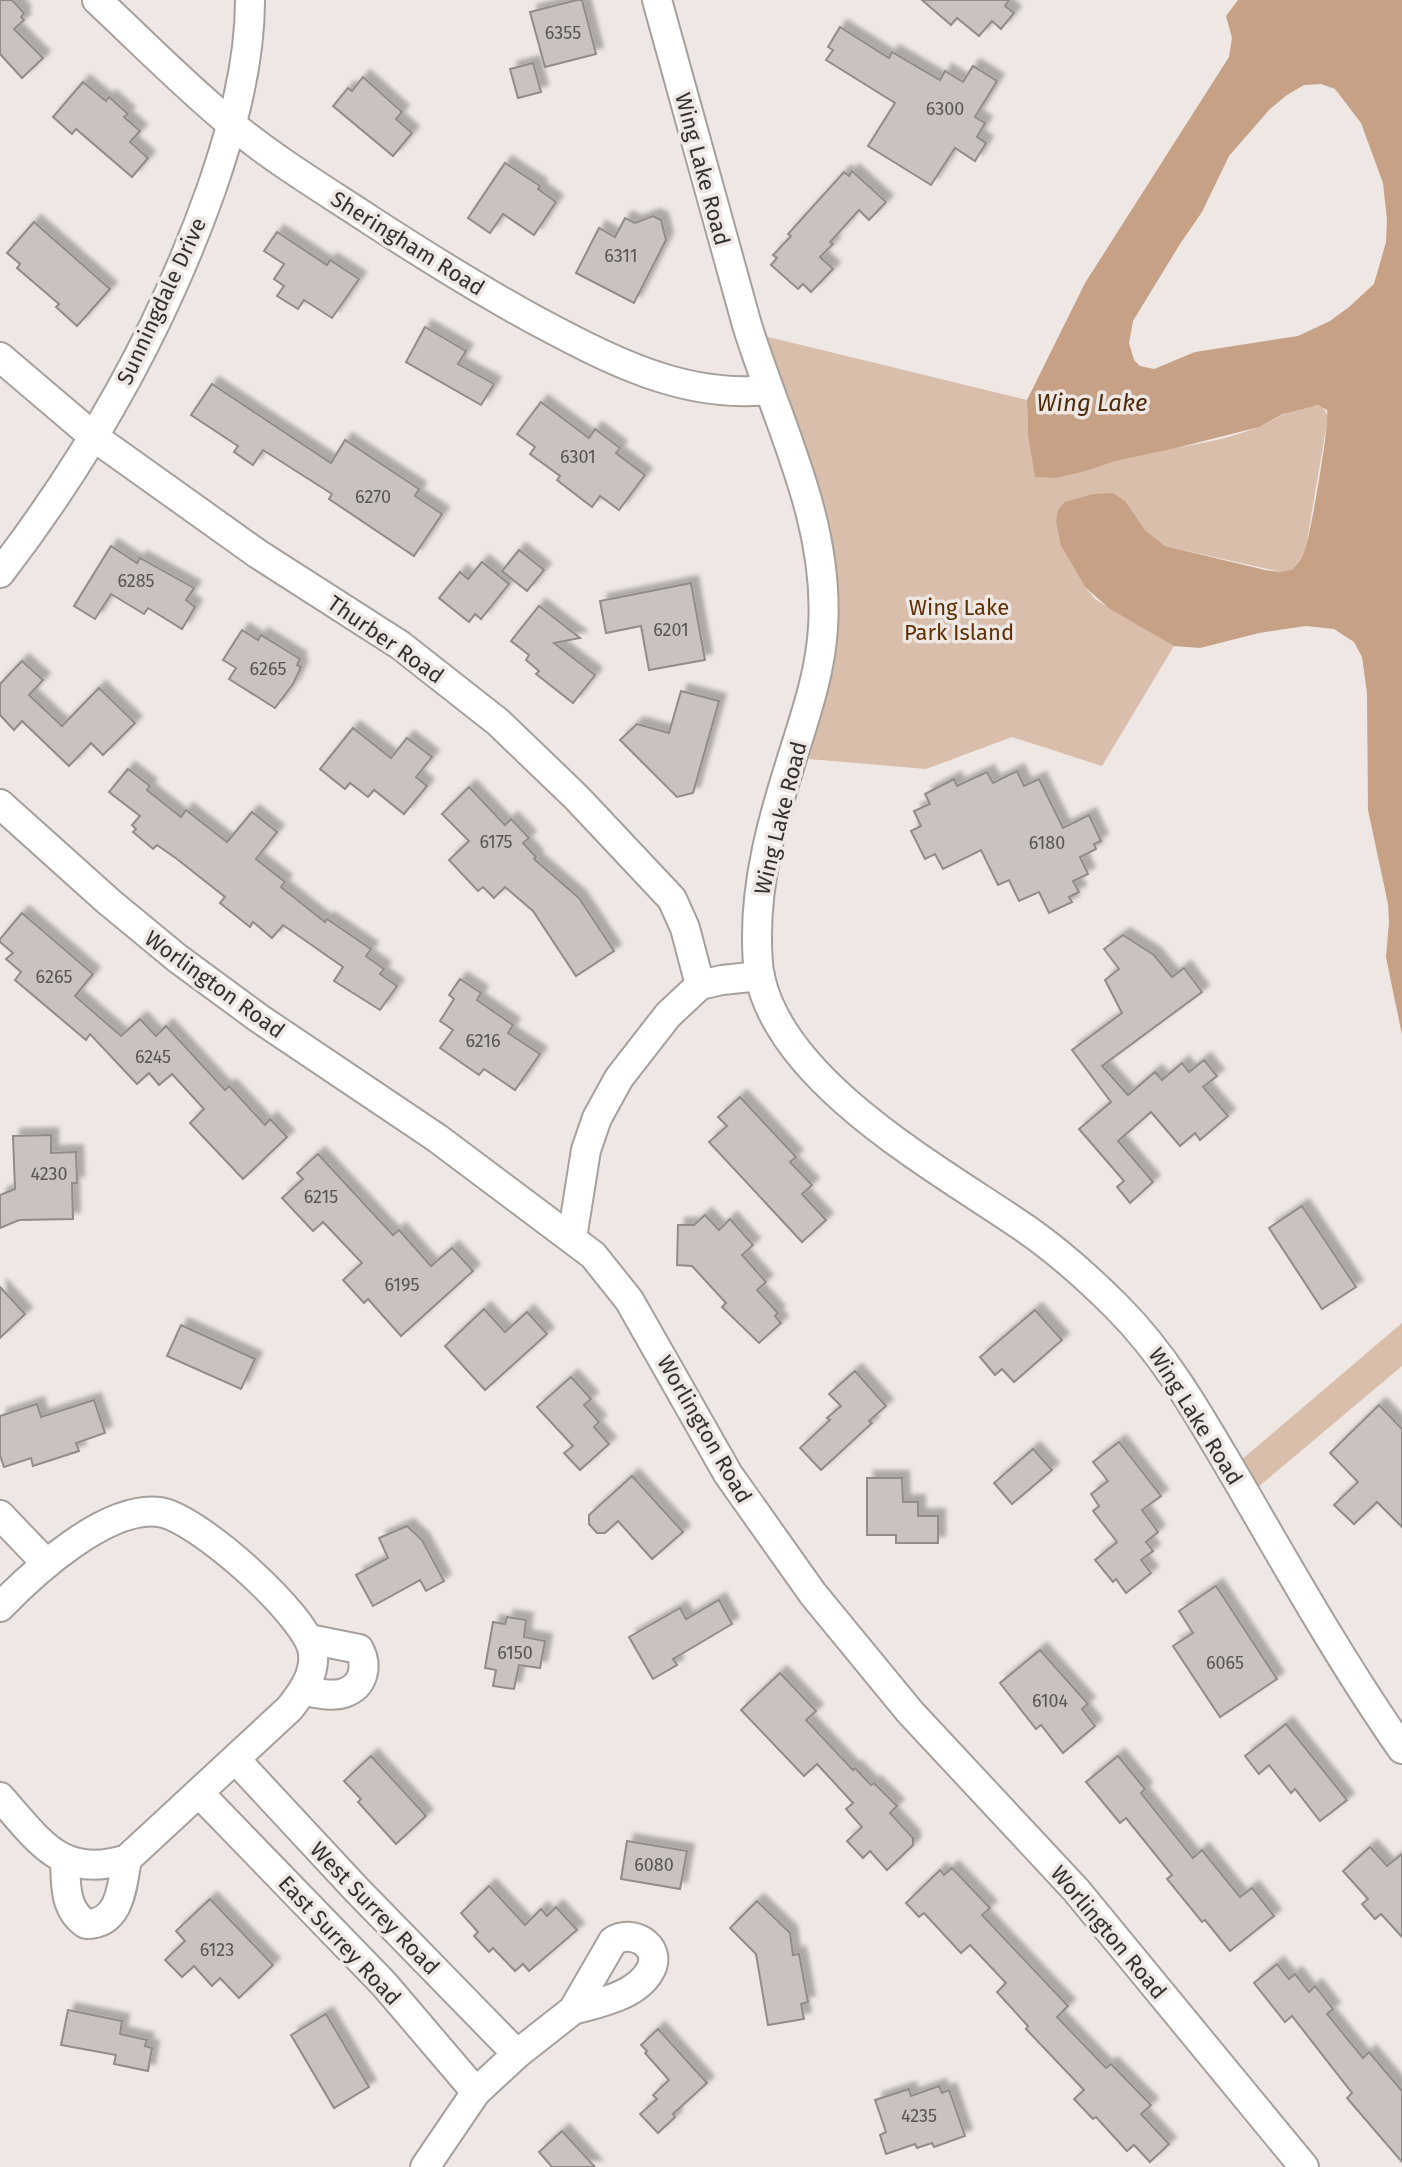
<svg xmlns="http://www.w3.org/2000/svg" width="1402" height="2167" font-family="'Fira Sans',sans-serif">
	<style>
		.green { fill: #d8beab }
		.water { fill: #c6a186; fill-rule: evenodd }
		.building { fill: #c9c2be; stroke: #918c88; stroke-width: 2; filter: url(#shadow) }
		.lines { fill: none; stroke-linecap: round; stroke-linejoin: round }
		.minor-casing { stroke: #a6a09c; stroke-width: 32 }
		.minor { stroke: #fff; stroke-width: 28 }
		.labels { text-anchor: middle; stroke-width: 7; stroke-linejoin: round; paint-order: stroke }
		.number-label { font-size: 18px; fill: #585553 }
		.street-label { font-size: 22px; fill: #33312f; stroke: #eee7e3 }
		.park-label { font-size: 22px; fill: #5f2f00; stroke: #eee7e3 }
		.water-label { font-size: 24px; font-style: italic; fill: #502b0b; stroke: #eee7e3 }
	</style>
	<defs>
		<filter id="shadow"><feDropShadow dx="7" dy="-7" stdDeviation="2" flood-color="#0004"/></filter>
	</defs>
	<rect width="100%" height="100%" fill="#eee7e3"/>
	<!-- green -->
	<g class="green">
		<path d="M760 335 1027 400 1028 435 1057 478C1078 473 1096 466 1116 460 1161 448 1216 445 1260 426 1278 419 1302 400 1323 407L1328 417 1305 552 1293 569 1281 572 1165 546 1145 530 1126 502 1061 546 1085 587 1095 599 1174 646 1102 766 1012 737 926 769 809 759 836 642 829 580Z"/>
		<path d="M1402 1323V1366L1257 1488 1240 1461Z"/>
	</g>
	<!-- water -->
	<path class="water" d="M1238 0H1402V1035L1386 957 1389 922 1388 904 1368 810 1367 693 1362 657 1354 642 1334 629 1306 626 1259 633 1200 648 1174 646 1110 609 1085 587 1061 546 1056 521 1058 510 1065 502 1093 494 1113 493 1126 502 1145 530 1165 546 1265 570 1281 572 1293 569C1297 564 1301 559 1304 553 1310 538 1330 424 1327 410L1318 405 1283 414 1259 427 1176 448 1115 461 1089 470 1057 478 1035 477 1028 435 1027 400 1085 283 1229 57 1232 38 1226 16ZM1321 84 1335 89 1361 123 1383 183 1387 220 1386 242 1374 284 1349 307 1330 321 1298 336 1195 352 1154 369 1140 366 1134 360 1129 343 1133 321 1180 244 1202 212 1229 156 1270 109 1287 95 1304 85Z"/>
	<!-- building -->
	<g class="building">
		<path d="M0 0H12L24 13 21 17 24 20 14 29 43 58 22 78 0 54Z"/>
		<path d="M577 0H582L596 54 545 67 530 12Z"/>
		<path d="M922 0H1009L1005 6 1014 13 1001 29 992 21 979 36 957 18 951 25Z"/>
		<path d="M840 27 889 58 892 52 940 80 945 71 963 82 973 66 997 81 975 117 985 123 977 137 986 143 975 161 955 148 931 185 868 146 895 103 826 60 833 50 828 47Z"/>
		<path d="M533 63 541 92 518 98 510 69Z"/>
		<path d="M363 77 402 112 396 119 412 133 393 156 333 106 348 88 352 91Z"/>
		<path d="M83 82 106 101 109 97 128 114 124 117 140 131 130 142 148 158 132 177 76 129 72 134 53 117Z"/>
		<path d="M505 163 540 186 538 189 556 202 534 235 503 214 490 233 468 218Z"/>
		<path d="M852 171 886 202 869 220 859 210 830 242 833 244 820 257 833 269 811 292 803 284 798 289 771 265 777 258 773 255 791 236 788 234 844 172 849 176Z"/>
		<path d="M653 216 661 220 666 240 634 303 576 273 599 228 615 237 625 218 635 223Z"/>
		<path d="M34 222 110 289 77 326 56 307 59 304 17 268 20 264 7 253Z"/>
		<path d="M277 232 327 265 330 260 359 279 332 318 304 300 298 309 277 296 284 286 274 279 284 264 264 251Z"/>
		<path d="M425 327 466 351 458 364 494 384 481 405 406 362Z"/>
		<path d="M212 384 331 463 345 440 419 489 415 496 442 514 414 556 329 499 332 494 263 450 253 465 234 452 238 446 191 415Z"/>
		<path d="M541 402 589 438 595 429 620 448 616 453 645 475 619 510 600 496 592 507 557 480 560 476 530 454 535 447 517 434Z"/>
		<path d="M111 546 137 563 140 558 194 588 186 600 195 607 182 629 148 608 144 614 111 594 95 619 74 606Z"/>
		<path d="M519 550 544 570 527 591 502 571Z"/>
		<path d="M482 562 509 584 481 619 475 614 469 622 439 598 460 572 468 579Z"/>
		<path d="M691 583 705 660 649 670 641 626 606 633 600 601Z"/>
		<path d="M539 606 580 638 554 643 595 675 573 703 536 674 539 671 526 660 529 655 511 641Z"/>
		<path d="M242 630 258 640 261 635 300 659 297 665 301 667 293 684 275 708 229 679 236 668 223 660Z"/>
		<path d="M22 661 43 680 29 695 62 726 99 688 135 723 103 755 91 743 69 766 22 721 14 730 0 715V684Z"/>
		<path d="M681 691 719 701 693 793 677 797 620 740 637 724 669 733Z"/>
		<path d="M353 728 391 758 407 738 432 757 416 777 427 786 404 814 374 790 368 797 350 783 345 789 320 769Z"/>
		<path d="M128 769 150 786 147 790 181 817 186 810 227 842 252 812 277 832 256 859 285 882 281 887 325 922 327 919 371 949 366 956 384 969 380 974 397 986 380 1010 334 981 343 967 283 925 272 938 253 922 250 927 220 903 225 897 177 859 157 845 153 849 133 832 136 829 132 825 140 816 109 792Z"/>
		<path d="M1017 771 1024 786 1039 779 1063 828 1089 815 1101 841 1094 844 1096 849 1080 857 1088 874 1073 881 1079 892 1069 897 1072 902 1049 913 1039 892 1019 901 1009 880 998 885 981 850 943 869 935 854 925 859 911 831 921 826 914 811 930 804 925 794 954 779 957 786 987 772 993 783Z"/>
		<path d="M469 787 505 825 511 819 529 838 523 843 536 857 534 859 579 898 614 951 576 976 533 911 505 887 494 898 483 887 478 891 449 860 469 841 442 814Z"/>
		<path d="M22 913 93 974 75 996 121 1036 140 1019 156 1036 166 1026 225 1090 229 1086 265 1125 270 1119 287 1137 243 1179 190 1123 204 1109 172 1074 159 1085 149 1073 137 1084 90 1034 86 1040 15 980 21 972 6 959 13 953 0 942V939Z"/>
		<path d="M1123 935 1154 955 1172 977 1184 968 1202 992 1102 1066 1128 1095 1155 1072 1162 1080 1182 1063 1189 1072 1204 1060 1217 1076 1203 1087 1228 1116 1200 1140 1195 1133 1180 1146 1151 1112 1118 1141 1153 1182 1130 1203 1117 1187 1124 1181 1079 1129 1111 1102 1072 1050 1122 1013 1105 980 1119 969 1104 949Z"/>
		<path d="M460 979 481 993 477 1000 513 1025 508 1033 540 1054 515 1090 484 1069 479 1075 440 1048 453 1030 440 1021 454 999 449 995Z"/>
		<path d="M740 1097 796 1157 790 1162 812 1185 802 1194 826 1220 802 1242 709 1142 727 1126 718 1117Z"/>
		<path d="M51 1135V1153L76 1152 77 1183H72L73 1219 19 1220 0 1228V1195L15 1189 13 1136Z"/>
		<path d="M318 1154 393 1235 399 1230 431 1266 452 1248 473 1271 401 1336 368 1299 364 1303 343 1280 362 1263 323 1222 313 1231 282 1198 303 1179 297 1173Z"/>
		<path d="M1302 1206 1356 1287 1322 1309 1269 1228Z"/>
		<path d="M705 1215 719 1230 730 1219 753 1245 742 1255 766 1282 757 1290 778 1313 775 1316 781 1323 759 1343 722 1307 726 1303 692 1266 677 1265 678 1225H694Z"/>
		<path d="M0 1287 25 1314 0 1338Z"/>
		<path d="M484 1309 505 1332 527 1312 547 1334 485 1390 445 1346Z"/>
		<path d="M1035 1310 1062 1340 1014 1382 1002 1369 995 1375 980 1357Z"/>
		<path d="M181 1325 255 1359 241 1389 167 1356Z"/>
		<path d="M855 1371 886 1406 869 1421 872 1423 821 1470 800 1448 830 1420 827 1418 841 1406 829 1394Z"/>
		<path d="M571 1377 591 1399 584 1405 599 1422 594 1427 609 1444 580 1470 564 1453 573 1446 537 1407Z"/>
		<path d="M94 1400 105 1433 76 1443 79 1451 33 1466 31 1458 4 1467 0 1455V1416L37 1404 41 1417Z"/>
		<path d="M1379 1405 1402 1429V1527L1377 1502 1354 1524 1334 1505 1358 1482 1330 1453Z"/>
		<path d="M1119 1442 1161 1496 1142 1510 1158 1532 1146 1542 1153 1551 1141 1560 1151 1573 1126 1593 1116 1579 1113 1582 1095 1560 1117 1542 1093 1511 1099 1506 1091 1494 1108 1481 1093 1462Z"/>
		<path d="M1033 1449 1052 1470 1012 1504 994 1483Z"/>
		<path d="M632 1476 683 1532 652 1559 618 1521 605 1533H597L589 1524V1515Z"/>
		<path d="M867 1478H902L903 1502H918V1516H938V1543H896V1535H867Z"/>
		<path d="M407 1526 422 1540 444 1581 426 1591 420 1580 373 1606 356 1575 388 1558 379 1538Z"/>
		<path d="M1216 1586 1277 1679 1220 1717 1173 1646 1193 1633 1179 1611Z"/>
		<path d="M719 1600 732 1624 673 1659 677 1665 653 1679 629 1637 680 1608 686 1619Z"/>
		<path d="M507 1617 526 1620 524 1637 545 1641 540 1668 519 1665 514 1689 493 1686 496 1670 485 1668 493 1622 505 1624Z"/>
		<path d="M1040 1650 1088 1704 1082 1709 1095 1726 1063 1753 1041 1725 1036 1729 1000 1683Z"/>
		<path d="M780 1673 816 1711 806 1720 853 1770 855 1768 871 1785 874 1783 897 1806 890 1813 913 1838V1845L887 1870 870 1851 863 1858 847 1841 862 1827 846 1809 853 1803 817 1764 804 1776 741 1710Z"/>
		<path d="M1286 1724 1347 1800 1320 1821 1295 1789 1291 1793 1269 1765 1259 1774 1245 1756Z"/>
		<path d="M371 1756 426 1816 396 1844 358 1802 361 1799 344 1781Z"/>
		<path d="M1118 1756 1145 1789 1141 1793 1193 1858 1202 1850 1240 1897 1252 1888 1274 1916 1230 1951 1205 1920 1202 1922 1167 1879 1172 1875 1126 1818 1120 1823 1086 1782Z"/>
		<path d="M627 1841 687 1851 680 1889 621 1879Z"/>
		<path d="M1370 1847 1387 1866 1402 1854V1937L1381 1914 1375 1919 1362 1904 1368 1899 1343 1871Z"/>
		<path d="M952 1868 990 1908 982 1915 1068 2006 1057 2017 1106 2068 1111 2064 1151 2105 1141 2114 1169 2144 1150 2162 1134 2145 1127 2151 1096 2117 1093 2119 1074 2099 1084 2090 1026 2029 1028 2026 997 1992 1006 1983 970 1945 961 1953 924 1913 919 1917 906 1903 940 1870 944 1875Z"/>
		<path d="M489 1886 525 1925 541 1909 547 1916 556 1907 577 1930 529 1971 523 1964 515 1971 493 1948 489 1952 474 1936 478 1932 461 1913Z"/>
		<path d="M210 1899 273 1965 239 1998 220 1978 212 1986 194 1966 182 1977 165 1960 185 1941 176 1931Z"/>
		<path d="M757 1901 790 1933 793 1955 799 1954 808 2002 801 2004 804 2019 768 2025 756 1954 730 1928Z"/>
		<path d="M1277 1964 1289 1979 1295 1974 1309 1992 1315 1986 1333 2009 1327 2014 1363 2058 1369 2052 1402 2091V2162L1347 2098 1352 2093 1292 2016 1285 2022 1254 1983Z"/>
		<path d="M68 2010 122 2021 120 2034 147 2040 145 2046 152 2048 148 2071 114 2064 116 2055 61 2045Z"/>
		<path d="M326 2014 369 2087 334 2108 291 2035Z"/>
		<path d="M658 2029 707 2083 673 2114 675 2117 658 2133 640 2114 657 2099 653 2095 669 2080 645 2053 647 2051 641 2045Z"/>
		<path d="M939 2086 942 2093 949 2090 965 2136 934 2147 932 2143 917 2148 915 2144 886 2154 880 2135 886 2132 875 2100 909 2089 911 2096Z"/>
		<path d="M562 2131 595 2167H552L539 2152Z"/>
	</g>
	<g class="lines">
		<!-- minor casing -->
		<g class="minor-casing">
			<g id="minor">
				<path d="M97 0C141 41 184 85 230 123 273 159 323 189 370 220 424 255 478 289 535 320 608 359 683 399 768 390"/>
				<path d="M657 0 747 325C778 425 830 521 823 628 820 677 803 722 789 768 772 822 757 879 757 935 757 949 757 964 760 977 783 1085 942 1171 1026 1229 1059 1252 1089 1279 1117 1307 1170 1360 1204 1424 1242 1488 1293 1576 1344 1666 1402 1749"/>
				<path d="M0 357 94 437 258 554 400 645 498 722 577 798 672 899 685 928 700 985"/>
				<path d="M0 573C89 457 162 328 211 190 232 129 250 65 250 0"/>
				<path d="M0 804 108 901 177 958 260 1019 437 1138 593 1255 629 1300 728 1474 813 1594 910 1712 1076 1890 1304 2167"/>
				<path d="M572 1238 586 1150 597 1118 619 1078 668 1015 700 985 722 980 760 976"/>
				<path d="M0 1515 46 1563"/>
				<path d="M0 1607C34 1572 106 1506 159 1512 196 1516 309 1617 313 1653 315 1675 303 1691 290 1708L127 1859C62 1880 40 1842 0 1797"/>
				<path d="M304 1691C316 1693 332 1697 344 1693 364 1686 368 1666 359 1649L309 1639"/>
				<path d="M236 1760 356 1889 517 2054"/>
				<path d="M199 1793 384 1984 476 2092"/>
				<path d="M65 1861C66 1884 64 1909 86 1924 121 1924 122 1885 127 1859"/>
				<path d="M425 2167 476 2092 517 2054 573 2010 613 1941C632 1928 662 1946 651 1969 638 1996 598 2003 573 2010"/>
			</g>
		</g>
		<!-- minor -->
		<use href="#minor" class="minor"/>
	</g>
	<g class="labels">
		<!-- number labels -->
		<g class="number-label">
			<text x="563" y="39">6355</text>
			<text x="945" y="115">6300</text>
			<text x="621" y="262">6311</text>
			<text x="578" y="463">6301</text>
			<text x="373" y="503">6270</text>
			<text x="136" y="587">6285</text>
			<text x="671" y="636">6201</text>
			<text x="268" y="675">6265</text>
			<text x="496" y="848">6175</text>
			<text x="1047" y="849">6180</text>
			<text x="54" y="983">6265</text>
			<text x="483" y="1047">6216</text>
			<text x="153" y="1063">6245</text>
			<text x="49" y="1180">4230</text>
			<text x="321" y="1203">6215</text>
			<text x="402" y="1291">6195</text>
			<text x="515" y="1659">6150</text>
			<text x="1225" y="1669">6065</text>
			<text x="1050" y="1707">6104</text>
			<text x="654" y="1871">6080</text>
			<text x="217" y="1956">6123</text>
			<text x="919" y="2122">4235</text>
		</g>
		<!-- street labels -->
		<g class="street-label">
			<text transform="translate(703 169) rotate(75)" y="8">Wing Lake Road</text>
			<text transform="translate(408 243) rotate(32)" y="8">Sheringham Road</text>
			<text transform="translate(161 301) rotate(-65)" y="8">Sunningdale Drive</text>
			<text transform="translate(386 639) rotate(35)" y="8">Thurber Road</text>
			<text transform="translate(780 818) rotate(-76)" y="8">Wing Lake Road</text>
			<text transform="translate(215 984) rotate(36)" y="8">Worlington Road</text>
			<text transform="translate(1196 1416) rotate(58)" y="8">Wing Lake Road</text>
			<text transform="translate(705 1429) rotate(60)" y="8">Worlington Road</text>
			<text transform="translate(375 1908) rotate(46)" y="8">West Surrey Road</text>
			<text transform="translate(1109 1932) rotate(50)" y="8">Worlington Road</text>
			<text transform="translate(340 1940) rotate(47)" y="8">East Surrey Road</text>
		</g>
		<!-- park labels -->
		<g class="park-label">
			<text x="959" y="615">Wing Lake<tspan x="959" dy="25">Park Island</tspan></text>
		</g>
		<!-- water labels -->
		<g class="water-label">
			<text x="1092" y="411">Wing Lake</text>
		</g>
	</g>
</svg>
